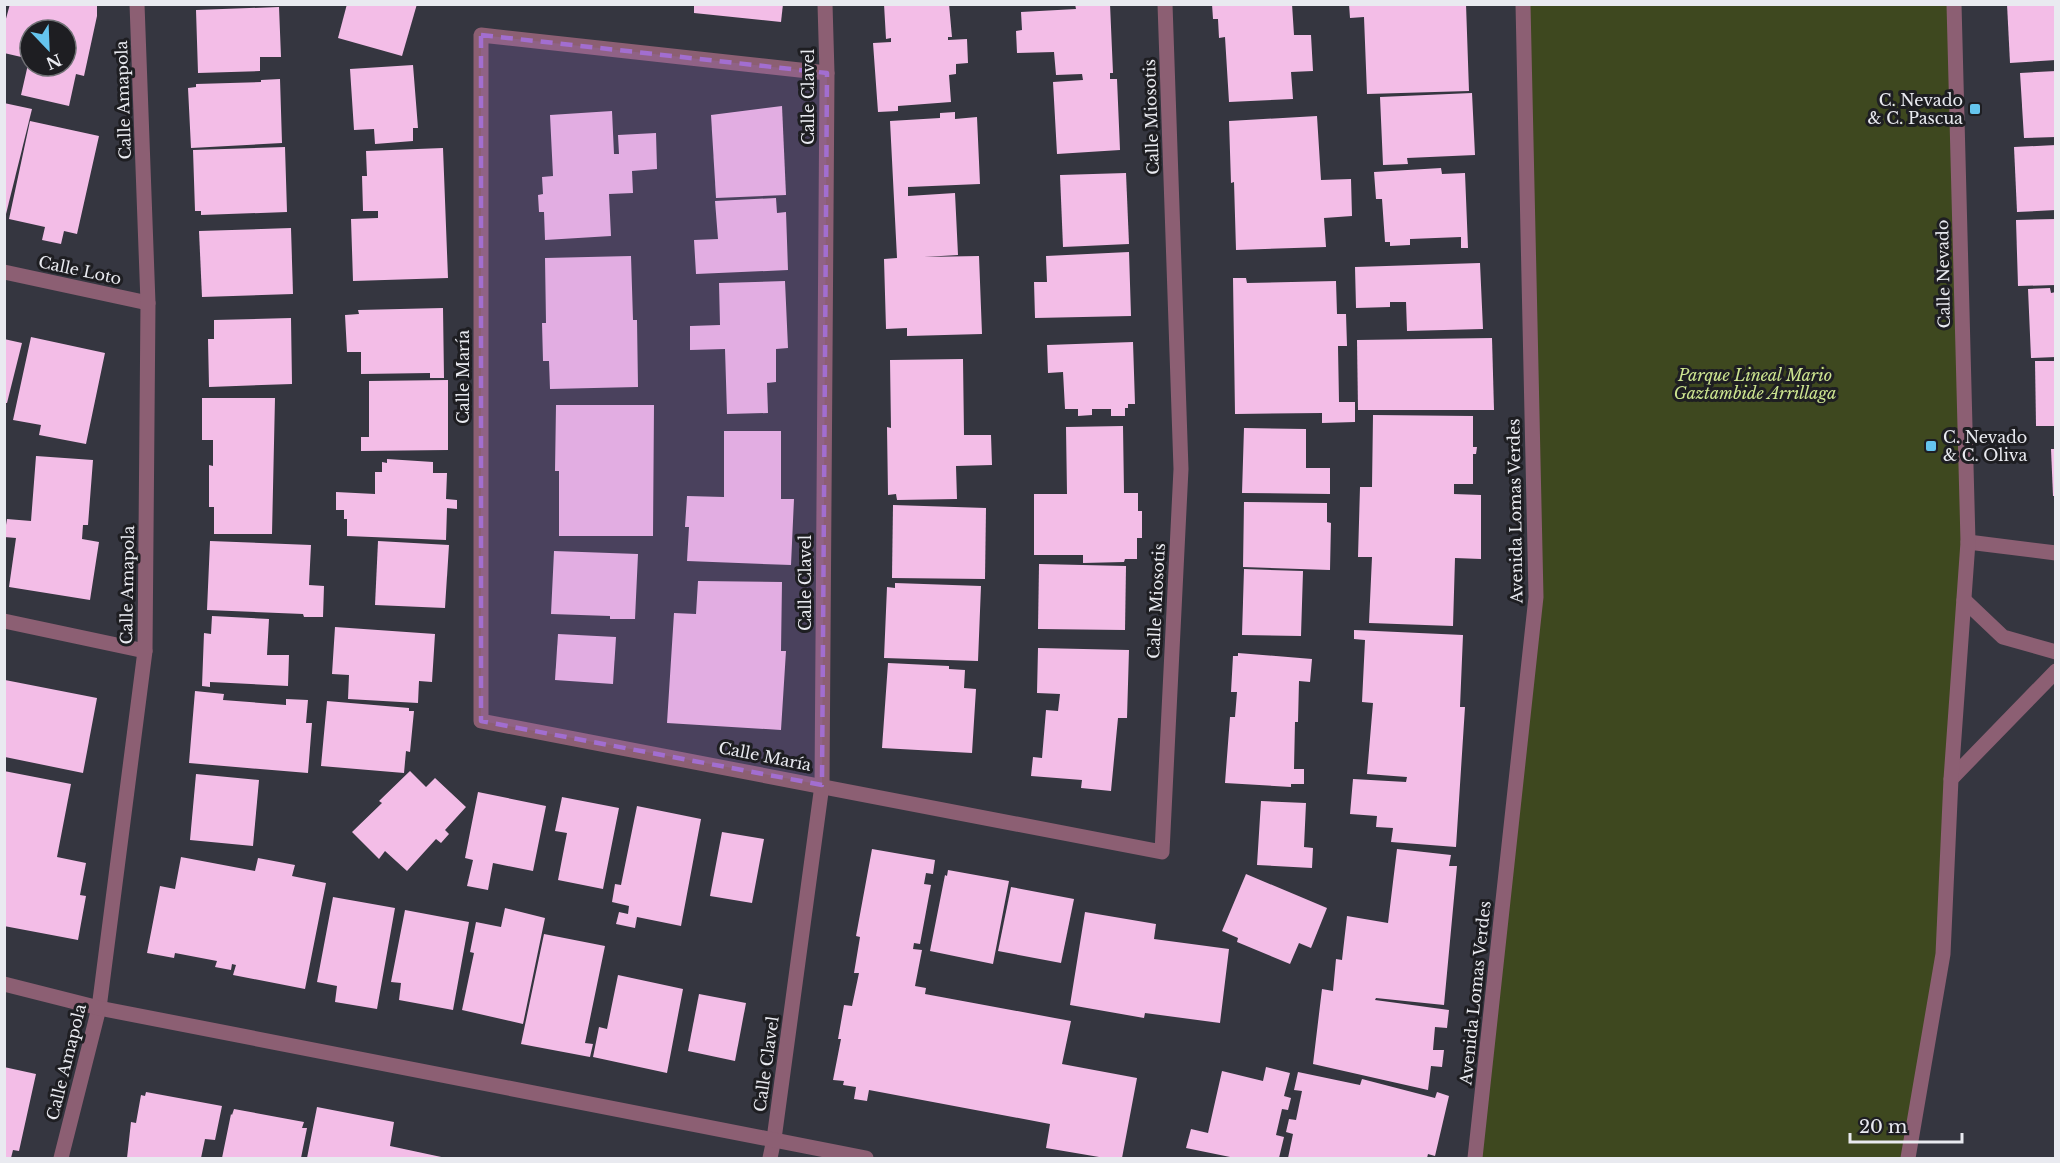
<svg xmlns="http://www.w3.org/2000/svg" width="2060" height="1163" font-family="'Libre Baskerville',serif">
	<style>
		.park { fill: #3e481f }
		.building { fill: #f3bde7 }
		.lines { fill: none; stroke-linecap: round; stroke-linejoin: round }
		.service { stroke: #8c5f73; stroke-width: 15 }
		.minor { stroke: #8c5f73; stroke-width: 15 }
		.tertiary { stroke: #8c5f73; stroke-width: 15 }
		.marked { fill: #a26ed0; fill-opacity: 0.2; stroke: #a26ed0; stroke-width: 4.5; stroke-dasharray: 12 8; stroke-linejoin: round }
		.poi-dot { fill: #65c5ee; stroke: #1e1e22; stroke-width: 2 }
		.labels { text-anchor: middle; stroke-width: 6; stroke-linejoin: round; paint-order: stroke }
		.street-label { font-size: 16px; fill: #e9eaf0; stroke: #1e1e22 }
		.poi-label { font-size: 16px; fill: #e9eaf0; stroke: #1e1e22; text-anchor: end }
		.park-label { font-size: 16px; font-style: italic; fill: #cde590; stroke: #1e1e22 }
	</style>
	<rect width="100%" height="100%" fill="#353640"/>
	<!-- park -->
	<path class="park" d="M1523 5H1954L1968 542 1943 954 1908 1158H1475L1536 597Z"/>
	<!-- building -->
	<g class="building">
		<path d="M10 4H97V16L84 76 76 74 69 106 21 95 29 60 30 66H66V30H30V59L4 53V26Z"/>
		<path d="M347 4H417L402 56 338 38Z"/>
		<path d="M694 4H783L781 22 694 13Z"/>
		<path d="M884 4H949L952 37H948V40L967 39 968 63 956 64V74L949 75 951 102 898 106V111L878 112 873 43 891 42V38L886 39Z"/>
		<path d="M1075 4H1110L1113 73H1110V79H1117L1120 150 1057 154 1053 82 1083 80 1082 74 1056 75 1054 52 1017 53 1016 31 1022 30 1021 12 1076 9Z"/>
		<path d="M1212 4H1292L1294 35H1311L1313 71 1291 72 1293 99 1229 102 1225 37 1219 38 1218 19H1213Z"/>
		<path d="M1349 4H1466L1469 91 1367 94 1364 17 1350 18Z"/>
		<path d="M2007 4H2056V60L2010 63Z"/>
		<path d="M279 7 281 57H260V71L198 73 196 10Z"/>
		<path d="M413 65 418 128H413V141L375 144 374 129 354 130 350 69Z"/>
		<path d="M2056 71V137L2024 138 2020 73Z"/>
		<path d="M280 79 282 143 191 148 188 88 196 87V84L261 82V80Z"/>
		<path d="M1472 93 1475 155 1407 158 1408 164 1383 165 1380 97Z"/>
		<path d="M4 103 32 109 5 218H4Z"/>
		<path d="M782 106 786 195 716 198 711 115Z"/>
		<path d="M612 111 614 154H619L618 135 656 133 657 169 632 171 633 193 609 194 611 236 545 240 544 212H539L538 195 543 194 542 177 553 176 550 115Z"/>
		<path d="M955 112V119L977 117 980 184 908 187V196L955 193 958 255 924 257 979 256 982 334 907 336V328L886 329 884 259 897 258 890 121 940 118V113Z"/>
		<path d="M1317 116 1321 180 1351 179 1352 216 1324 218 1326 247 1236 250 1234 182 1231 183 1229 121Z"/>
		<path d="M30 121 99 136 77 234 64 231 61 244 42 240 45 227 9 219Z"/>
		<path d="M2056 145V210L2017 212 2014 147Z"/>
		<path d="M285 147 287 212 201 215V211H195L193 150Z"/>
		<path d="M443 148 448 278 353 281 351 219 378 218V211H363L362 176H367L366 151Z"/>
		<path d="M1441 168 1442 174 1465 173 1468 248H1461V237L1410 239V245L1390 246V242H1385L1382 199H1376L1374 172Z"/>
		<path d="M1126 173 1129 244 1063 247 1060 175Z"/>
		<path d="M776 198 777 213 786 212 788 270 696 274 694 240 718 239 715 201Z"/>
		<path d="M2056 219V285L2018 286 2016 220Z"/>
		<path d="M291 228 293 294 202 297 199 231Z"/>
		<path d="M1129 252 1131 316 1035 318 1034 282H1047L1046 256Z"/>
		<path d="M631 256 633 320H637L638 387 550 389 549 361H543L542 323H546L545 258Z"/>
		<path d="M1480 263 1483 329 1407 331 1406 302H1390V307L1356 308 1355 267Z"/>
		<path d="M1233 278H1246L1247 283 1336 281 1337 314H1346L1347 346H1338L1339 402H1355V422L1322 423V413L1235 414Z"/>
		<path d="M785 281 788 348 776 349V382L767 383 768 413 727 414 725 349 690 350V326L720 325 719 283Z"/>
		<path d="M2050 288 2051 293 2056 292V357L2031 358 2028 289Z"/>
		<path d="M443 308 444 378H430V373L361 374V352H347L345 315 359 314 358 310Z"/>
		<path d="M291 318 292 384 209 387 208 339H214V320Z"/>
		<path d="M31 337 105 353 86 444 39 435 41 425 13 420Z"/>
		<path d="M1492 338 1494 410H1358L1357 340Z"/>
		<path d="M4 339 22 343 7 403H4Z"/>
		<path d="M1133 342 1135 404H1128V408H1125V416H1111V409H1092V415L1078 416V409H1065L1063 372 1048 373 1047 345Z"/>
		<path d="M963 359 964 435H991L992 465 956 466 957 499 897 500 896 494 888 495 887 427 891 428 890 360Z"/>
		<path d="M2035 361H2056V426H2036Z"/>
		<path d="M448 380V450L361 451V437H369V381Z"/>
		<path d="M202 398H275L272 534H214V507H209V465L213 466V440H202Z"/>
		<path d="M556 405H654L653 536H559V471H555Z"/>
		<path d="M1373 415 1473 416V447H1477L1476 454H1473V484H1454V494L1481 495V559L1455 558 1453 626 1369 623 1372 557H1358L1360 487H1372Z"/>
		<path d="M1123 426 1124 493H1138V511H1142V538H1137V559H1125L1124 562 1083 563V555H1034V494H1067L1066 427Z"/>
		<path d="M1244 428 1306 429V468H1330V494L1242 493Z"/>
		<path d="M724 431H781V499H794L791 565 687 561 689 527H685L687 496 724 497Z"/>
		<path d="M2051 449H2056V496H2053Z"/>
		<path d="M36 456 93 460 88 525H83L82 539 99 542 90 600 9 587 16 538 4 537 7 519 31 521Z"/>
		<path d="M387 459 433 462V473H447L446 499 457 500V509L447 508 446 540 347 536V519H344V510H336V492L375 494V472H382V462L387 463Z"/>
		<path d="M1244 502 1327 503V522L1331 523 1330 570 1243 567Z"/>
		<path d="M893 505 986 508 985 579 892 578Z"/>
		<path d="M210 541 311 545 309 585 324 586 323 617H304L303 614 207 610Z"/>
		<path d="M378 541 449 545 445 608 375 605Z"/>
		<path d="M554 551 638 554 635 619H610V616L551 614Z"/>
		<path d="M1039 564 1126 566 1125 630 1038 629Z"/>
		<path d="M1244 569 1303 571 1301 636 1242 635Z"/>
		<path d="M698 581 782 582 781 651H786L781 730 667 723 674 613 696 614Z"/>
		<path d="M895 583 981 586 978 661 884 658 887 587 895 588Z"/>
		<path d="M212 616 269 619 267 655H289L288 686 210 682V687L202 686 204 633 211 634Z"/>
		<path d="M335 627 435 634 432 682 419 681 418 703 348 699 349 675 332 674Z"/>
		<path d="M1354 630 1463 635 1460 707H1465L1456 847 1391 842 1393 828 1376 827 1377 816 1350 814 1353 779 1406 782 1407 777 1367 774 1373 703 1362 702 1365 640 1354 639Z"/>
		<path d="M558 634 616 637 613 684 555 680Z"/>
		<path d="M1038 648 1129 650 1127 718H1118L1111 791 1081 788 1082 780 1031 776 1033 757 1042 758 1046 710 1058 711 1060 694 1037 693Z"/>
		<path d="M1238 653 1312 659 1310 682 1299 681 1298 722H1295L1294 769H1304V784H1291V787L1225 783 1230 717H1235L1237 692H1231L1233 656H1238Z"/>
		<path d="M888 663 949 666V669L965 670 964 688 976 689 972 753 882 748Z"/>
		<path d="M5 680 97 698 83 773 5 757Z"/>
		<path d="M195 691 224 694 223 700 286 705V699L308 700 306 723H312L308 773 189 763Z"/>
		<path d="M327 701 409 708V711H414L410 752 406 751 404 773 321 766Z"/>
		<path d="M4 771 71 784 57 857 86 863 80 895 86 896 78 940 4 926Z"/>
		<path d="M410 771 426 787 435 778 466 807 445 830 449 834 441 843 436 839 407 871 385 851 379 859 352 832 382 803 379 801Z"/>
		<path d="M196 774 259 780 253 846 190 840Z"/>
		<path d="M478 792 546 806 533 871 493 863 488 890 467 886 473 860 465 858Z"/>
		<path d="M562 797 619 808 603 889 558 880 567 833 555 831Z"/>
		<path d="M1261 801 1306 803 1304 847 1313 848 1312 868 1257 865Z"/>
		<path d="M637 806 701 819 681 926 637 917 635 928 616 924 619 912 628 914 629 906 612 902 615 884 621 885Z"/>
		<path d="M722 832 764 839 752 903 710 896Z"/>
		<path d="M872 849 935 860 933 874 926 873 924 884 931 885 920 944 914 943 913 949 922 950 915 986 926 988 925 994 1071 1021 1062 1064 1137 1078 1122 1158H1105L1046 1148 1050 1124 869 1090 867 1101 854 1099 856 1087 843 1085 844 1081 833 1080 841 1039H838L844 1005 852 1006 859 973H854L860 937 856 936Z"/>
		<path d="M1397 849 1451 855 1449 866H1457L1444 1005 1376 998 1375 1000 1449 1010 1447 1028 1435 1027 1433 1050H1444L1442 1067 1431 1066 1428 1090 1313 1064 1322 989 1333 991 1336 959 1342 960 1347 916 1388 923Z"/>
		<path d="M181 857 255 871 258 858 295 865 292 876 326 883 305 989 233 975 236 965 232 964 231 970 215 967 217 961 175 953 174 958 147 953 160 886 175 889Z"/>
		<path d="M948 870 1009 881 993 964 930 951 945 875 947 876Z"/>
		<path d="M1246 874 1327 908 1311 948 1299 943 1290 964 1237 942 1238 938 1222 931Z"/>
		<path d="M1011 887 1074 899 1061 963 998 951Z"/>
		<path d="M333 897 395 908 377 1009 335 1002 337 986 317 982Z"/>
		<path d="M505 908 545 918 523 1024 462 1010 474 953 470 952 476 922 501 927Z"/>
		<path d="M405 910 469 922 453 1010 399 1000 401 983 391 982Z"/>
		<path d="M1085 912 1156 924 1154 939 1229 949 1220 1023 1145 1013 1144 1018 1070 1005Z"/>
		<path d="M544 934 605 946 585 1043 593 1044 590 1057 521 1044Z"/>
		<path d="M618 975 683 989 667 1073 593 1057 599 1027 607 1029Z"/>
		<path d="M699 994 746 1003 735 1061 688 1051Z"/>
		<path d="M4 1067 36 1074 19 1151 13 1150 11 1158H4Z"/>
		<path d="M1266 1067 1290 1073 1284 1096 1291 1098 1288 1110 1282 1109 1276 1135 1284 1137 1279 1158H1235L1186 1148 1191 1129 1208 1133 1222 1071 1263 1081Z"/>
		<path d="M1298 1072 1360 1085 1362 1079 1435 1098 1437 1092 1449 1096 1435 1156 1428 1154 1427 1158H1288L1293 1134 1286 1132 1289 1119 1296 1120 1302 1091 1294 1090Z"/>
		<path d="M146 1092 222 1106 215 1140 205 1139 201 1158H127L131 1122 136 1123 141 1095 145 1096Z"/>
		<path d="M317 1107 394 1122 390 1146 446 1158H307Z"/>
		<path d="M234 1109 304 1122 302 1128H307L301 1158H222L231 1114 232 1115Z"/>
	</g>
	<g class="lines">
		<!-- service -->
		<g class="service">
			<path d="M1964 600 2003 637 2056 652"/>
			<path d="M1951 779 2056 671"/>
		</g>
		<!-- minor -->
		<g class="minor">
			<path d="M827 73 481 35V721L1162 852 1181 469 1165 4"/>
			<path d="M4 272 148 303"/>
			<path d="M1968 542 2056 553"/>
			<path d="M4 621 145 651"/>
			<path d="M61 1158 99 1008 145 651 148 303 137 4"/>
			<path d="M770 1158 774 1139 822 785 827 73 825 4"/>
		</g>
		<!-- tertiary -->
		<g class="tertiary">
			<path d="M4 984 99 1008 866 1158"/>
			<path d="M1475 1158 1536 597 1523 4"/>
			<path d="M1908 1158 1943 954 1951 779 1968 542 1954 4"/>
		</g>
	</g>
	<!-- marked area -->
	<path class="marked" d="M481 35 827 73 822 785 481 721Z"/>
	<!-- markers -->
	<g class="poi-dot">
		<rect x="1969" y="103" width="12" height="12" rx="3"/>
		<rect x="1925" y="440" width="12" height="12" rx="3"/>
	</g>
	<g class="labels">
		<!-- street labels -->
		<g class="street-label">
			<text transform="translate(808 97) rotate(-90)" y="6">Calle Clavel</text>
			<text transform="translate(123 100) rotate(-92)" y="6">Calle Amapola</text>
			<text transform="translate(1151 117) rotate(-92)" y="6">Calle Miosotis</text>
			<text transform="translate(80 270) rotate(12)" y="6">Calle Loto</text>
			<text transform="translate(1943 274) rotate(-91)" y="6">Calle Nevado</text>
			<text transform="translate(463 377) rotate(-90)" y="6">Calle María</text>
			<text transform="translate(1515 511) rotate(-91)" y="6">Avenida Lomas Verdes</text>
			<text transform="translate(805 583) rotate(-90)" y="6">Calle Clavel</text>
			<text transform="translate(127 585) rotate(-89)" y="6">Calle Amapola</text>
			<text transform="translate(1156 601) rotate(-87)" y="6">Calle Miosotis</text>
			<text transform="translate(765 756) rotate(11)" y="6">Calle María</text>
			<text transform="translate(1475 993) rotate(-84)" y="6">Avenida Lomas Verdes</text>
			<text transform="translate(66 1062) rotate(-76)" y="6">Calle Amapola</text>
			<text transform="translate(766 1064) rotate(-82)" y="6">Calle Clavel</text>
		</g>
		<!-- poi labels -->
		<g class="poi-label">
			<text x="1963" y="106">C. Nevado<tspan x="1963" dy="18">&amp; C. Pascua</tspan></text>
			<text x="1943" y="443" text-anchor="start">C. Nevado<tspan x="1943" dy="18">&amp; C. Oliva</tspan></text>
		</g>
		<!-- park labels -->
		<g class="park-label">
			<text x="1755" y="381">Parque Lineal Mario<tspan x="1755" dy="18">Gaztambide Arrillaga</tspan></text>
		</g>
	</g>
	<!-- border -->
	<rect width="2060" height="1163" fill="none" stroke="#e9eaf0" stroke-width="12"/>
	<!-- north arrow -->
	<g transform="translate(48 48) rotate(157)"><circle r="28" fill="#1e1e22" stroke="#6f7074" stroke-width="1.5"/>
	<path d="M0-4.5L10 22L0 15L-10 22Z" fill="#65c5ee"/>
	<text y="-9" font-size="16" font-weight="bold" text-anchor="middle" fill="#e9eaf0">N</text>
	</g>
	<!-- scale -->
	<path d="M1850 1133v9h112v-9" fill="none" stroke="#e9eaf0" stroke-width="3"/>
	<text x="1859" y="1133" font-size="18" fill="#e9eaf0" stroke="#1e1e22" stroke-width="4.5" paint-order="stroke">20 m</text>
</svg>
